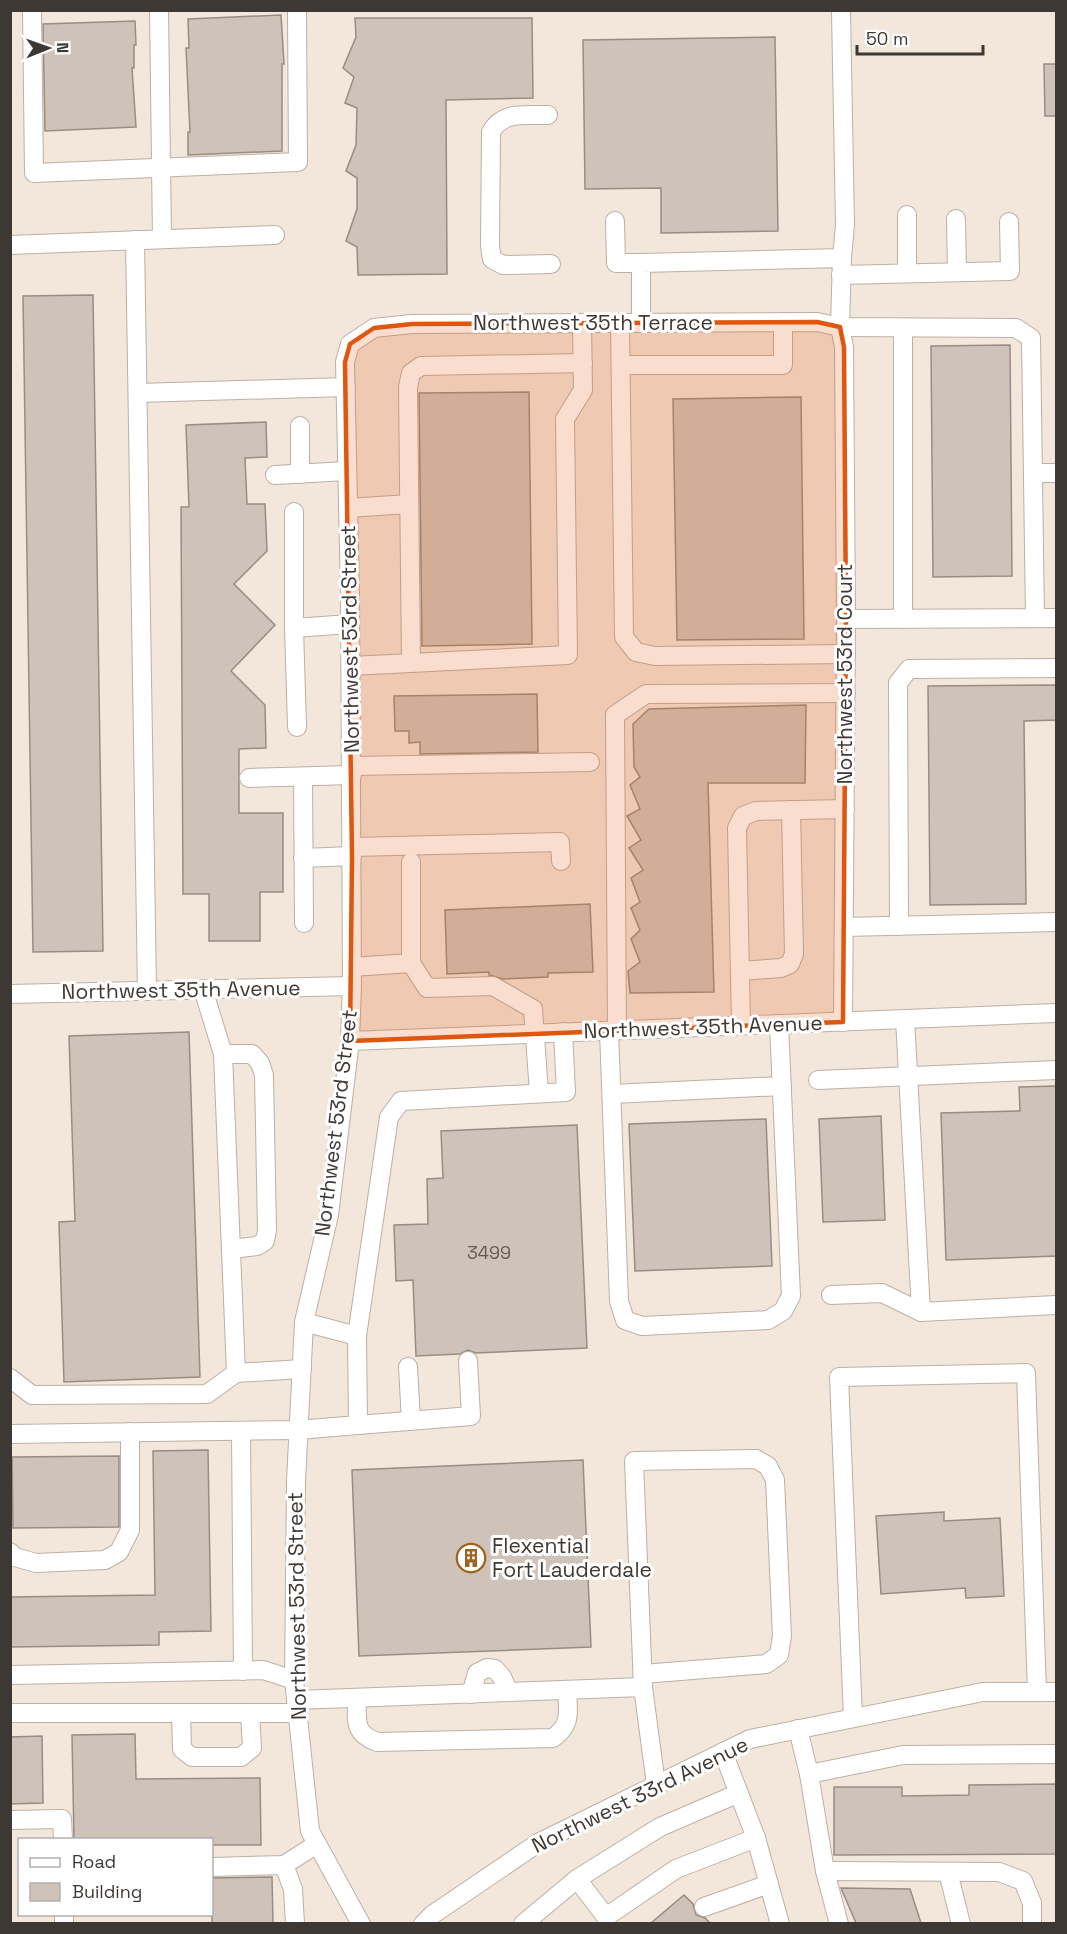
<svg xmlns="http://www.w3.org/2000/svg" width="1067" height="1934" font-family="'Space Grotesk',sans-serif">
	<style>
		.building { fill: #cfc3b9; stroke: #988d83; stroke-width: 1.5 }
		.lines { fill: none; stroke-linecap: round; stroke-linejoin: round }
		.minor-casing { stroke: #bcb0a5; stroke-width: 20 }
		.minor { stroke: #fff; stroke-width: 18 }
		.marked { fill: #df570e; fill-opacity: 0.2; stroke: #df570e; stroke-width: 4.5; stroke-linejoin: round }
		.labels { text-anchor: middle; stroke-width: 6; stroke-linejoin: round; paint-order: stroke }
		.number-label { font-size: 18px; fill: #625b55 }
		.street-label { font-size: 21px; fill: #3d3834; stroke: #fff }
		.poi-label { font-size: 21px; fill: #3d3834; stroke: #fff; text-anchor: start }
	</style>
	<rect width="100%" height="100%" fill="#f3e6db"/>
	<!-- building -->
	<g class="building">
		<path d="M281 15 284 64H282V151L188 155V132H190L186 48H189L188 19Z"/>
		<path d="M355 18H532L533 98 446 100 447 274 358 275 357 247 346 241 357 209V178L346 171 356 145 357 108 345 103 354 77 343 68 356 37Z"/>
		<path d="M135 21 136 45H134V68H132L136 127 45 131 43 24Z"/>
		<path d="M775 37 778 231 661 233V188L585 189 583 40Z"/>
		<path d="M1044 64H1056V116H1045Z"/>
		<path d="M93 295 103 951 33 952 23 296Z"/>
		<path d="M1010 345 1012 576 933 577 931 346Z"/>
		<path d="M529 392 532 644 422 646 419 393Z"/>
		<path d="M801 397 804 639 677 640 673 399Z"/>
		<path d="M266 422 267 457 245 458 247 504H265L267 551 234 584 275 625 231 671 265 705 266 748 239 749V813H283V892H260V941H209V894H183L181 507H189L186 425Z"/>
		<path d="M1056 685V720L1024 721 1026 904 930 905 928 686Z"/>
		<path d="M537 694 538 752 420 754V742L409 743V731H395L394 696Z"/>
		<path d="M806 705 805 783H708L714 992 630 993 628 971 640 962 631 939 640 930 631 908 640 902 631 878 643 870 629 848 641 840 627 816 640 809 630 785 640 777 634 767 633 724 649 709Z"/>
		<path d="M590 904 593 972 548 973V977L503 979 489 975V972L447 974 445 910Z"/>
		<path d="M189 1032 200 1377 64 1382 59 1222 75 1221 69 1036Z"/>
		<path d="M1056 1086V1256L946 1260 941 1113 1020 1111 1019 1087Z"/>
		<path d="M881 1116 885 1220 823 1222 819 1119Z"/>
		<path d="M766 1119 772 1266 635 1271 629 1124Z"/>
		<path d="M577 1125 587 1348 476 1353 468 1350 460 1354 416 1356 413 1280 396 1281 394 1225 428 1224 427 1179 443 1178 441 1131Z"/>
		<path d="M208 1450 211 1631 159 1632V1645L10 1647V1597L155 1595 153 1451Z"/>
		<path d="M119 1456V1527L13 1528 12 1457Z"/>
		<path d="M583 1460 591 1647 359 1656 352 1470Z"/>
		<path d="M944 1512V1521L1000 1518 1004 1596 966 1598 965 1588 881 1594 876 1516Z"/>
		<path d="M135 1734 136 1779 260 1778 261 1845H212V1839H74L72 1735Z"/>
		<path d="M42 1736 43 1803 10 1804V1737Z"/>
		<path d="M1056 1784V1854L834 1855V1787H902V1796L969 1795V1785Z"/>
		<path d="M272 1877 273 1923H212V1878Z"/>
		<path d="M841 1888 910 1889 921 1923H856Z"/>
		<path d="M684 1895 693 1904 696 1915 705 1918 710 1923H651Z"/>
	</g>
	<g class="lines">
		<!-- minor casing -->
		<g class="minor-casing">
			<g id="minor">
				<path d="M32 10 34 173 298 162 297 10"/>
				<path d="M159 10 162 239"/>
				<path d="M841 10 845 225 842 258"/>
				<path d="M548 115C526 116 503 110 491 132L490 246 492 259 503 265 551 264"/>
				<path d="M956 219 957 272"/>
				<path d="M615 221 616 263H641"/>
				<path d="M135 240 147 991"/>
				<path d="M10 245 275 235"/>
				<path d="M907 273V215"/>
				<path d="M841 275 1010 271 1009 222"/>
				<path d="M620 323 624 637 636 652 655 656 846 654"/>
				<path d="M641 323V263L842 258 840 327 844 347 846 619 843 1022"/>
				<path d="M621 365H783V322"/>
				<path d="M138 393 346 387"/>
				<path d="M1033 473H1056"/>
				<path d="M300 474V426"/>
				<path d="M275 475 347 471"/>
				<path d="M348 508 409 504"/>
				<path d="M294 512V628L350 624"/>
				<path d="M846 619 1056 618"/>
				<path d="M903 619V328"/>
				<path d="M294 628 297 727"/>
				<path d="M411 662 408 387 411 373 421 366 583 363"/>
				<path d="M351 666 568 655 565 419 583 390 582 323"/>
				<path d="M352 766 590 762"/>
				<path d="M303 777 304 923"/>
				<path d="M249 778 352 775"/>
				<path d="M352 847 560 842 561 861"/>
				<path d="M303 858 352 856"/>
				<path d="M899 926 898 683 909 669 1056 668"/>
				<path d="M844 927 1056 922"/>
				<path d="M411 963 427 988 493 986 533 1009 539 1093"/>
				<path d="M352 967 411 963V862"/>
				<path d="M740 971 781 968 790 964 794 954 791 810"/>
				<path d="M203 989 223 1054 236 1373 302 1369"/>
				<path d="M10 994 352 986"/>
				<path d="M905 1019 921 1312 1056 1305"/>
				<path d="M741 1025 737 828 743 816 756 811 845 809"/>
				<path d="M617 1030 615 715 646 694 846 693"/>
				<path d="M609 1031 619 1301 625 1320 642 1326 768 1320 783 1311 791 1296 779 1024"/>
				<path d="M350 1041 1056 1013"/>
				<path d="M223 1054H252L260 1063 264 1075 267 1230 265 1241 257 1246 231 1249"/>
				<path d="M818 1080 1056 1070"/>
				<path d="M612 1094 782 1086"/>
				<path d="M831 1295 882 1293 921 1312"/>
				<path d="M357 1336 389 1117 401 1101 566 1092 563 1032"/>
				<path d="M408 1367 411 1421"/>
				<path d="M10 1378 32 1395 207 1394 236 1373"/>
				<path d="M358 1425 471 1416 468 1361"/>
				<path d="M241 1431 243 1671"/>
				<path d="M10 1434 298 1430 358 1425 357 1336 304 1322"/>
				<path d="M10 1552 15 1557 36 1563 105 1560 119 1552 130 1530V1432"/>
				<path d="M643 1674 766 1664 779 1655 782 1636 775 1480 768 1466 756 1459 634 1461 643 1687"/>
				<path d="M10 1675 263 1670 294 1680"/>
				<path d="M471 1694 477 1673 487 1668 495 1669 502 1677 509 1692"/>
				<path d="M357 1698C357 1721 353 1733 377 1742L553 1738C572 1724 568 1712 567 1690"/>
				<path d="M296 1700 643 1687 656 1785"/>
				<path d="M10 1713H250L252 1748 241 1757H192L182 1749 181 1714"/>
				<path d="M250 1713H297"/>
				<path d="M853 1718 839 1377 1026 1373 1037 1692"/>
				<path d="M798 1729 809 1774 903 1755 1056 1754"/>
				<path d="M723 1752 756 1838 780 1924"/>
				<path d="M809 1774 825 1871 839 1924"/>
				<path d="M10 1820 62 1819 63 1840"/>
				<path d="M284 1865 293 1889 295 1924"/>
				<path d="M212 1867 284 1865 317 1844"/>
				<path d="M825 1871 999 1872 1023 1881 1032 1903V1924"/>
				<path d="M948 1872 961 1924"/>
				<path d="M577 1879 606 1917 676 1869 756 1838"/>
				<path d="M704 1907 769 1884"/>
				<path d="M64 1914V1924"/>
				<path d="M361 1924 310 1831 294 1680 296 1481 304 1322 329 1215 350 1041 352 986 350 595 345 362 350 344 374 328 412 324 817 322 840 327 1016 328 1031 338 1035 618"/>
				<path d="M423 1924 432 1915 538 1843 750 1739 983 1692H1056"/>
				<path d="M523 1924 577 1879 660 1827 739 1793"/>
			</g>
		</g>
		<!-- minor -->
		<use href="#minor" class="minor"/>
	</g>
	<!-- marked area -->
	<path class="marked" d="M817 322 840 327 844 347 846 619 843 1022 350 1041 352 856 345 362 350 344 374 328 412 324Z"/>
	<!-- icons -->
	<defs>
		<g id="building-ring" transform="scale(1.5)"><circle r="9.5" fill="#fff" stroke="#9d6322" stroke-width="1.5"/><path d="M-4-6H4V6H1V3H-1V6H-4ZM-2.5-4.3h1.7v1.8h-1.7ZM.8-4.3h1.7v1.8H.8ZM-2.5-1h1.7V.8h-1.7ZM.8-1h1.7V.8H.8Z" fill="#9d6322"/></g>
	</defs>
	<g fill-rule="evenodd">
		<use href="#building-ring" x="471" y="1558"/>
	</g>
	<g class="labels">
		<!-- number labels -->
		<g class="number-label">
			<text x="489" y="1259">3499</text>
		</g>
		<!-- street labels -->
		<g class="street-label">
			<text x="593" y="330">Northwest 35th Terrace</text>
			<text transform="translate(350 639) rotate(-91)" y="7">Northwest 53rd Street</text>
			<text transform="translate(845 674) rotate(-90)" y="7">Northwest 53rd Court</text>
			<text transform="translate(181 990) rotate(-1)" y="7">Northwest 35th Avenue</text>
			<text transform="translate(703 1027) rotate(-2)" y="7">Northwest 35th Avenue</text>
			<text transform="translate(336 1123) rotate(-83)" y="7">Northwest 53rd Street</text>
			<text transform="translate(297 1606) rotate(-91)" y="7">Northwest 53rd Street</text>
			<text transform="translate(640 1795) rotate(-26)" y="7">Northwest 33rd Avenue</text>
		</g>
		<!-- poi labels -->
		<g class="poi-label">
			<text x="492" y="1553">Flexential<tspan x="492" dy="24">Fort Lauderdale</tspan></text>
		</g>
	</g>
	<!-- border -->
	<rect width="1067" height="1934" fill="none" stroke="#3d3834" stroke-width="24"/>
	<!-- legend -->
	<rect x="18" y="1838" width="195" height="78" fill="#ffffff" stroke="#b1afae" stroke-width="1.5"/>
	<rect x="30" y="1858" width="30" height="9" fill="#ffffff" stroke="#b1afae" stroke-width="1.5"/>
	<text x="72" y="1868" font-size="18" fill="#3d3834">Road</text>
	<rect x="30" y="1883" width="30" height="18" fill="#cfc3b9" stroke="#b1afae" stroke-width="1.5"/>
	<text x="72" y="1898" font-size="18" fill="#3d3834">Building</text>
	<!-- north arrow -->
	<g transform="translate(48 48) rotate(89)" stroke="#ffffff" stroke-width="4.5" paint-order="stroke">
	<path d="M0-4.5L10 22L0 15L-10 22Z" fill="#3d3834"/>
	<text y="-9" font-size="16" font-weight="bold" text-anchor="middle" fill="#3d3834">N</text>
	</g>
	<!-- scale -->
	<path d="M857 45v9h126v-9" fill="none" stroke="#3d3834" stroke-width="3"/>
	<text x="866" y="45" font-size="18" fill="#3d3834" stroke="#ffffff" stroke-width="4.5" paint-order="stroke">50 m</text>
</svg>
